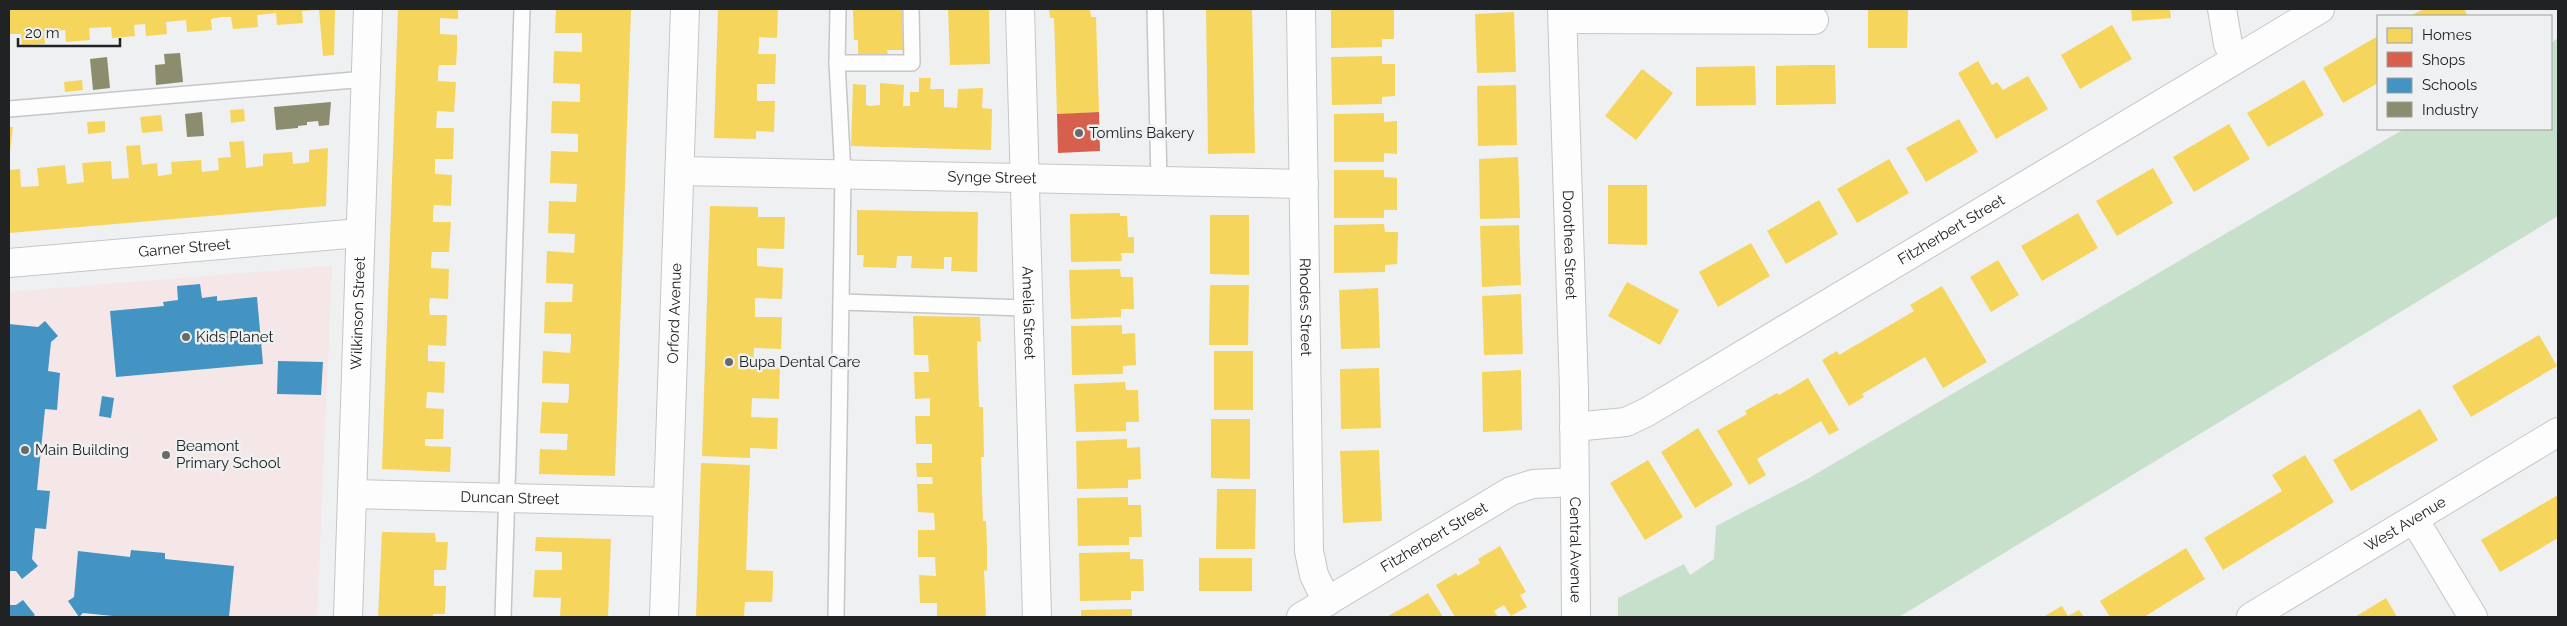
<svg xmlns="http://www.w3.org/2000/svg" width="2567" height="626" font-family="Raleway,sans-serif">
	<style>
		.education { fill: #f5e6e7 }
		.green { fill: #c7e0cb }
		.homes { fill: #f6d55c }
		.shops { fill: #d6604d }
		.schools { fill: #4393c3 }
		.industry { fill: #8c8c6e }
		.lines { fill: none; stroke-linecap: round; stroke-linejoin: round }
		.service-casing { stroke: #c5c6c7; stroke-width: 18 }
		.minor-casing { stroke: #c5c6c7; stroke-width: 30 }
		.tertiary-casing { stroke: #c5c6c7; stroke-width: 30 }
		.service { stroke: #fdfdfd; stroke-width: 15 }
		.minor { stroke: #fdfdfd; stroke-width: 28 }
		.tertiary { stroke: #fdfdfd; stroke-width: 28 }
		.poi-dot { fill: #696a6b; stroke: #eef0f2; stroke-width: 2 }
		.labels { text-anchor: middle; stroke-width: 5; stroke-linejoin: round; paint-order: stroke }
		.poi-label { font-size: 15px; fill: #212223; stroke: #eef0f2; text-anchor: start }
		.street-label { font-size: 15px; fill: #212223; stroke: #eef0f2 }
	</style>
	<rect width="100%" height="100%" fill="#eff0f1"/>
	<!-- education -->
	<path class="education" d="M332 266 317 617H9V292Z"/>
	<!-- green -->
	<path class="green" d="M2558 38V216L1899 617H1618V598L1684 564 1690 575 1714 559 1716 526 1809 478 2404 129H2551V43Z"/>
	<!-- homes -->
	<g class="homes">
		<path d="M9 9H316L317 10 302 11 303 23 277 25 276 13 267 14 257 15 258 27 233 29 231 17H221L211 19 212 30 187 32 186 20 166 22 167 34 146 36 145 24 134 25 135 36 112 38 111 27 89 28 90 40 66 42 65 30 54 31H44L45 44 22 45 21 34H9Z"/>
		<path d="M319 9H335L334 55 323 56Z"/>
		<path d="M398 9H458V19L440 18V34L457 35V50L456 65H439L438 73V81L456 82 454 112 437 111 436 128H454L453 159H435V174L452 175 451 206 434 205 433 213V222H451L449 252H432L431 260V268L449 269 448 299 430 298 429 306 430 315H447L446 346 428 345V361L445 362 444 393 427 392 426 408 444 409 443 439H425V446L451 447 450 472 382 469Z"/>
		<path d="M556 9H631L615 476 539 474 540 449 567 450V443L568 434 540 433 542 402 568 403 569 393V384L542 383 543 351 570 353 571 343V334L544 333 545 302H572L573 284 546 283 547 251 574 253 575 234 548 233 549 201 576 202 577 184 550 183 551 151 578 152V134L551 133 552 101 580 102V84L553 83 554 51 582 52V33H555Z"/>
		<path d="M718 9H778L777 38 759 37V46L758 54H776L775 84H757V101H775L774 132 756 131V139L714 138Z"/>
		<path d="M853 9H902L903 50H887L888 54 858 55V40H854Z"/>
		<path d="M948 9H989L990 64 950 65Z"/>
		<path d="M1049 9H1090L1091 17H1096L1099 112 1057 114 1054 18H1050Z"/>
		<path d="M1206 9H1252L1255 153 1208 154Z"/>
		<path d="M1331 9H1394V39H1382V47L1331 48Z"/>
		<path d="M1868 9H1908L1907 48H1868Z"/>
		<path d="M2131 9H2170L2171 18 2132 21Z"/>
		<path d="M2424 9H2464L2468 16H2410Z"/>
		<path d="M1514 12 1516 72 1477 73 1475 14Z"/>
		<path d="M2112 25 2132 59 2080 89 2061 55Z"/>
		<path d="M2378 36V83L2343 103 2323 68Z"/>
		<path d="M1382 56V64H1395V96L1382 97V104L1332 105 1331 57Z"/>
		<path d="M1978 61 1992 85 1997 82 2003 90 2028 76 2048 109 1996 139 1958 73Z"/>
		<path d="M1806 65H1835L1836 104 1776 105V66Z"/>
		<path d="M1755 66 1756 105 1696 106V67Z"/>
		<path d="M1642 69 1673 93 1636 140 1605 116Z"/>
		<path d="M919 78H931L930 89H944V107L957 108 958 89 983 88 982 108 992 109 991 150 851 146 853 84 866 85V105L871 106 880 105V83L904 85 903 106H910V92H919Z"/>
		<path d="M82 80 83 90 65 92 64 82Z"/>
		<path d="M2304 80 2324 115 2268 147 2247 113Z"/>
		<path d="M1516 85 1517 145 1478 146 1477 86Z"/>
		<path d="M244 109 245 121 231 123 230 110Z"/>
		<path d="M1384 113V122L1397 121V154L1384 153V162H1334V114Z"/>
		<path d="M161 115 163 131 142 133 140 117Z"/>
		<path d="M1959 119 1978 152 1926 182 1906 148Z"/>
		<path d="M105 121V132L88 134 87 122Z"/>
		<path d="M2229 124 2250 159 2194 192 2173 157Z"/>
		<path d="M9 127H13L10 152H9Z"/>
		<path d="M244 141 246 168 263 166V154L277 153 292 152 293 164 309 162V150L328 148 326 206 9 233V170L20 169 21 187 39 186 37 168 65 165 67 184 84 182 82 163 111 161 112 179 129 178 126 146 140 145 142 165 157 163 158 176 172 174 171 162 201 160 202 172 219 170 218 158 231 157 229 142Z"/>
		<path d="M1518 157 1520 218 1480 219 1479 159Z"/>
		<path d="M1889 159 1909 193 1857 223 1837 189Z"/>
		<path d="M2153 168 2173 203 2117 236 2096 201Z"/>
		<path d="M1334 170H1384V177L1397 178V210H1384V218H1334Z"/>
		<path d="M1608 185H1647V245L1608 244Z"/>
		<path d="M1819 200 1838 234 1786 264 1767 231Z"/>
		<path d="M710 206 758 207V217H785L784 249 757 248V266L783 268 782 299 755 298V317H782L781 349 754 348 753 367 780 368 779 399 752 398 751 417 778 418 777 449 750 448V458L702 456Z"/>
		<path d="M857 210 978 212 977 272 951 271 952 257H944V269L911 268 912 256H897L896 268 863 267 864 255H857Z"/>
		<path d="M1120 213V216H1127L1128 237H1134V253H1121L1122 261 1071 262 1070 214Z"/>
		<path d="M2078 213 2098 248 2042 281 2021 246Z"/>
		<path d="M1210 215H1249V275L1210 274Z"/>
		<path d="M1384 224 1385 232H1398L1397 264 1385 265V272L1334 273V225Z"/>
		<path d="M1519 225 1521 285 1482 287 1480 226Z"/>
		<path d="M1751 243 1770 276 1718 307 1699 272Z"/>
		<path d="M1998 260 2019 295 1991 312 1970 277Z"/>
		<path d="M1120 269 1121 277H1133L1134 309H1121V317L1071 319 1069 270Z"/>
		<path d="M1627 282 1679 310 1660 345 1608 316Z"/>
		<path d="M1210 285H1249L1248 345H1209Z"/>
		<path d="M1942 286 1987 362 1943 388 1925 357 1862 394 1864 397 1849 406 1822 360 1837 351 1839 355 1914 311 1910 305Z"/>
		<path d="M1378 288 1380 348 1341 349 1339 290Z"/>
		<path d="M1521 294 1523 354 1484 355 1482 296Z"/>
		<path d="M913 316 980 317 981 342 977 341 979 407H983L984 457H981L983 521H986L987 546V571L984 570 986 617H937V603H920L919 575 936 576 935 557H918V530H935L934 513 918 512 917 484H933L932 477H917L916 463H932V444H916L915 416H930V398L915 399 914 372H929L928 355H914Z"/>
		<path d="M1122 325V334L1135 333 1136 365 1123 366V374L1072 375 1071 326Z"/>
		<path d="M2539 335 2557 366 2471 417 2452 386Z"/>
		<rect x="1214" y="351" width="39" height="59"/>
		<path d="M1379 368 1381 428 1341 429 1340 369Z"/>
		<path d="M1521 370 1522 430 1483 432 1482 372Z"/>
		<path d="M1808 378 1839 430 1829 435 1821 421 1757 459 1766 475 1749 485 1717 431 1747 414 1745 411 1777 393 1779 395Z"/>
		<path d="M1125 382 1126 390H1138L1139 422H1126V431L1076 432 1074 384Z"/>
		<path d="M2420 409 2438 440 2351 491 2333 460Z"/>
		<path d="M1211 419H1250V479L1211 478Z"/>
		<path d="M1698 428 1733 485 1695 508 1661 452Z"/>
		<path d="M1127 439V448L1140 447 1141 479 1128 480V488L1077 489 1076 441Z"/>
		<path d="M1379 450 1382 521 1343 523 1340 451Z"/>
		<path d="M2305 455 2334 502 2223 570 2204 538 2282 491 2272 475Z"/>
		<path d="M1648 460 1683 517 1645 540 1610 483Z"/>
		<path d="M701 463 750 465 746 570 773 571V586L772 602H745L744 617H696Z"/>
		<path d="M1217 489H1256L1255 549H1216Z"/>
		<path d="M2558 495V538L2500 572 2481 540Z"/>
		<path d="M1128 497V505H1141L1142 537H1129V545L1078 546 1077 498Z"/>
		<path d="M382 532 435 533 436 542H448L446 570H434V586H446L445 614H433V617H378Z"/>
		<path d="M536 537 611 539 608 617H560L561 598 533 597 535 570H562V552L535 551Z"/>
		<path d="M1500 546 1526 592 1520 595 1527 607 1511 616 1504 605 1494 611 1498 617H1455L1436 585 1456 573 1458 576 1480 563 1478 559Z"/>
		<path d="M2186 548 2205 579 2144 617H2110L2100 601Z"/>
		<path d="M1130 552V559H1143L1144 591H1131V600L1080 601 1079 553Z"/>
		<rect x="1199" y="558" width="53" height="33"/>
		<path d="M1428 593 1443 617H1386L1408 605Z"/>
		<path d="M2386 598 2397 617H2354L2365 611Z"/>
		<path d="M2062 606 2068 616 2079 610 2084 617H2043Z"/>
		<path d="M1132 609V617H1081V610Z"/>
	</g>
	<!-- shops -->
	<path class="shops" d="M1099 112 1100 151 1058 153 1057 114Z"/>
	<!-- schools -->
	<g class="schools">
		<path d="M200 284 202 298 217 296V301L257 297 263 364 116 377 110 311 164 306 163 302 178 300 177 286Z"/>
		<path d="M45 321 58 336 51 342 48 371 60 373 57 410 45 409 37 490 50 491 46 529 35 528 32 559 38 566 22 579 16 571H9V324L38 327Z"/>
		<path d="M278 361 323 362 321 395 277 394Z"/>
		<path d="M102 396 114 398 111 418 99 416Z"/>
		<path d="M131 550 165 553V559L234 566 229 617H123L83 613 79 617 68 601 74 597 78 551 130 557Z"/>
		<path d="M23 600 35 615 32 617H9V605H16Z"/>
	</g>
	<!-- industry -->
	<g class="industry">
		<path d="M180 53 183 82 156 85 155 65 165 64 164 54Z"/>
		<path d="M107 57 110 88 93 90 90 59Z"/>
		<path d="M331 102 329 125 319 126 318 121 307 122V125L298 126V128L276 130 274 107Z"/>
		<path d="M202 112 204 136 187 137 185 114Z"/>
	</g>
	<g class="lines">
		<!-- service casing -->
		<g class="service-casing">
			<g id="service">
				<path d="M1155 9 1159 182"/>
				<path d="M837 63H912L911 9"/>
				<path d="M9 109 366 79"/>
				<path d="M841 302 1028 308"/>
				<path d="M503 617 522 9"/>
				<path d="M836 617 843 174 837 63 838 9"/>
			</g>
		</g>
		<!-- minor casing -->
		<g class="minor-casing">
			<g id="minor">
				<path id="s1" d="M1020 9 1037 617"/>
				<path id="s2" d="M1301 9 1309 551 1314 575 1327 602"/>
				<path id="s3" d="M1562 9 1574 391 1576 617"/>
				<path d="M2222 9 2228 44 2235 59"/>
				<path d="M1563 19 1814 20"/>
				<path id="s4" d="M680 171 1304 184"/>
				<path id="s5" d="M9 263 360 233"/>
				<path id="s6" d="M1574 427 1626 422 1647 412 2320 9"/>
				<path id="s7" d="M352 494 668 502"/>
				<path d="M2414 519 2473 617"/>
				<path id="s8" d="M348 617 368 9"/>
				<path id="s9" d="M1301 617 1511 491 1533 484 1574 482"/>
				<path id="s10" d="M2251 617 2558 432"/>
			</g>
		</g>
		<!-- tertiary casing -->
		<g class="tertiary-casing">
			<g id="tertiary">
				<path id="s11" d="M664 617 685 9"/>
			</g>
		</g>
		<!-- service -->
		<use href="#service" class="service"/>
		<!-- minor -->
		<use href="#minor" class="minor"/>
		<!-- tertiary -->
		<use href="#tertiary" class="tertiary"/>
	</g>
	<!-- markers -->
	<g class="poi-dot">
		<circle cx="1079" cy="133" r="5"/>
		<circle cx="186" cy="337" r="5"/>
		<circle cx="729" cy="362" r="5"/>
		<circle cx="25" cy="450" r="5"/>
		<circle cx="166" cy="455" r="5"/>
	</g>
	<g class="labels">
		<!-- poi labels -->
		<g class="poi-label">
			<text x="1089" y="138">Tomlins Bakery</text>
			<text x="196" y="342">Kids Planet</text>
			<text x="739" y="367">Bupa Dental Care</text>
			<text x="176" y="451">Beamont<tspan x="176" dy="17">Primary School</tspan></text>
			<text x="35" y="455">Main Building</text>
		</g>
		<!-- street labels -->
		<g class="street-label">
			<text dy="5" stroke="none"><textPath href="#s4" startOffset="312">Synge Street</textPath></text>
			<text dy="5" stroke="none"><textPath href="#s6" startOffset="430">Fitzherbert Street</textPath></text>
			<text dy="5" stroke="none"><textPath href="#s3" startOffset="236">Dorothea Street</textPath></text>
			<text dy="5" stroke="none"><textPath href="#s5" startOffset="176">Garner Street</textPath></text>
			<text dy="5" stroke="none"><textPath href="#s2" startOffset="298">Rhodes Street</textPath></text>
			<text dy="5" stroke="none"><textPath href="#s8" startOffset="304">Wilkinson Street</textPath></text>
			<text dy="5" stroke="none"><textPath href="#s11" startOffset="304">Orford Avenue</textPath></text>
			<text dy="5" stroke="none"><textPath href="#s1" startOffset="304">Amelia Street</textPath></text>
			<text dy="5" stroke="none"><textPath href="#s7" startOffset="158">Duncan Street</textPath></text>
			<text dy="5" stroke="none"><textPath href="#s10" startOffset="180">West Avenue</textPath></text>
			<text dy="5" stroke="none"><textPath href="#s9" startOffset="155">Fitzherbert Street</textPath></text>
			<text dy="5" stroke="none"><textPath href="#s3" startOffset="541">Central Avenue</textPath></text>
		</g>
	</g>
	<!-- border -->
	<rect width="2567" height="626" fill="none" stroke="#212223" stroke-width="20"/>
	<!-- legend -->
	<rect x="2377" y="15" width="175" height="115" fill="#eef0f2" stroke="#9c9e9f"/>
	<rect x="2387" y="28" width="25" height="15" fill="#f6d55c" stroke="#9c9e9f"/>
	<text x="2422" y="40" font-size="15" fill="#212223">Homes</text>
	<rect x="2387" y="52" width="25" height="15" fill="#d6604d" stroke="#9c9e9f"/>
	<text x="2422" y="65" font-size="15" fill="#212223">Shops</text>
	<rect x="2387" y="78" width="25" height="15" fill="#4393c3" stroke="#9c9e9f"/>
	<text x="2422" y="90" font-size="15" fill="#212223">Schools</text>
	<rect x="2387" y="102" width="25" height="15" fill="#8c8c6e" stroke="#9c9e9f"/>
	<text x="2422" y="115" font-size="15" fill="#212223">Industry</text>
	<!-- scale -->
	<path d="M18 38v8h102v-8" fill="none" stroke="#212223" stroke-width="2.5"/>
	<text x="25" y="38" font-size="15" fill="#212223" stroke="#eef0f2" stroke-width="4" paint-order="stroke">20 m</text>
</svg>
